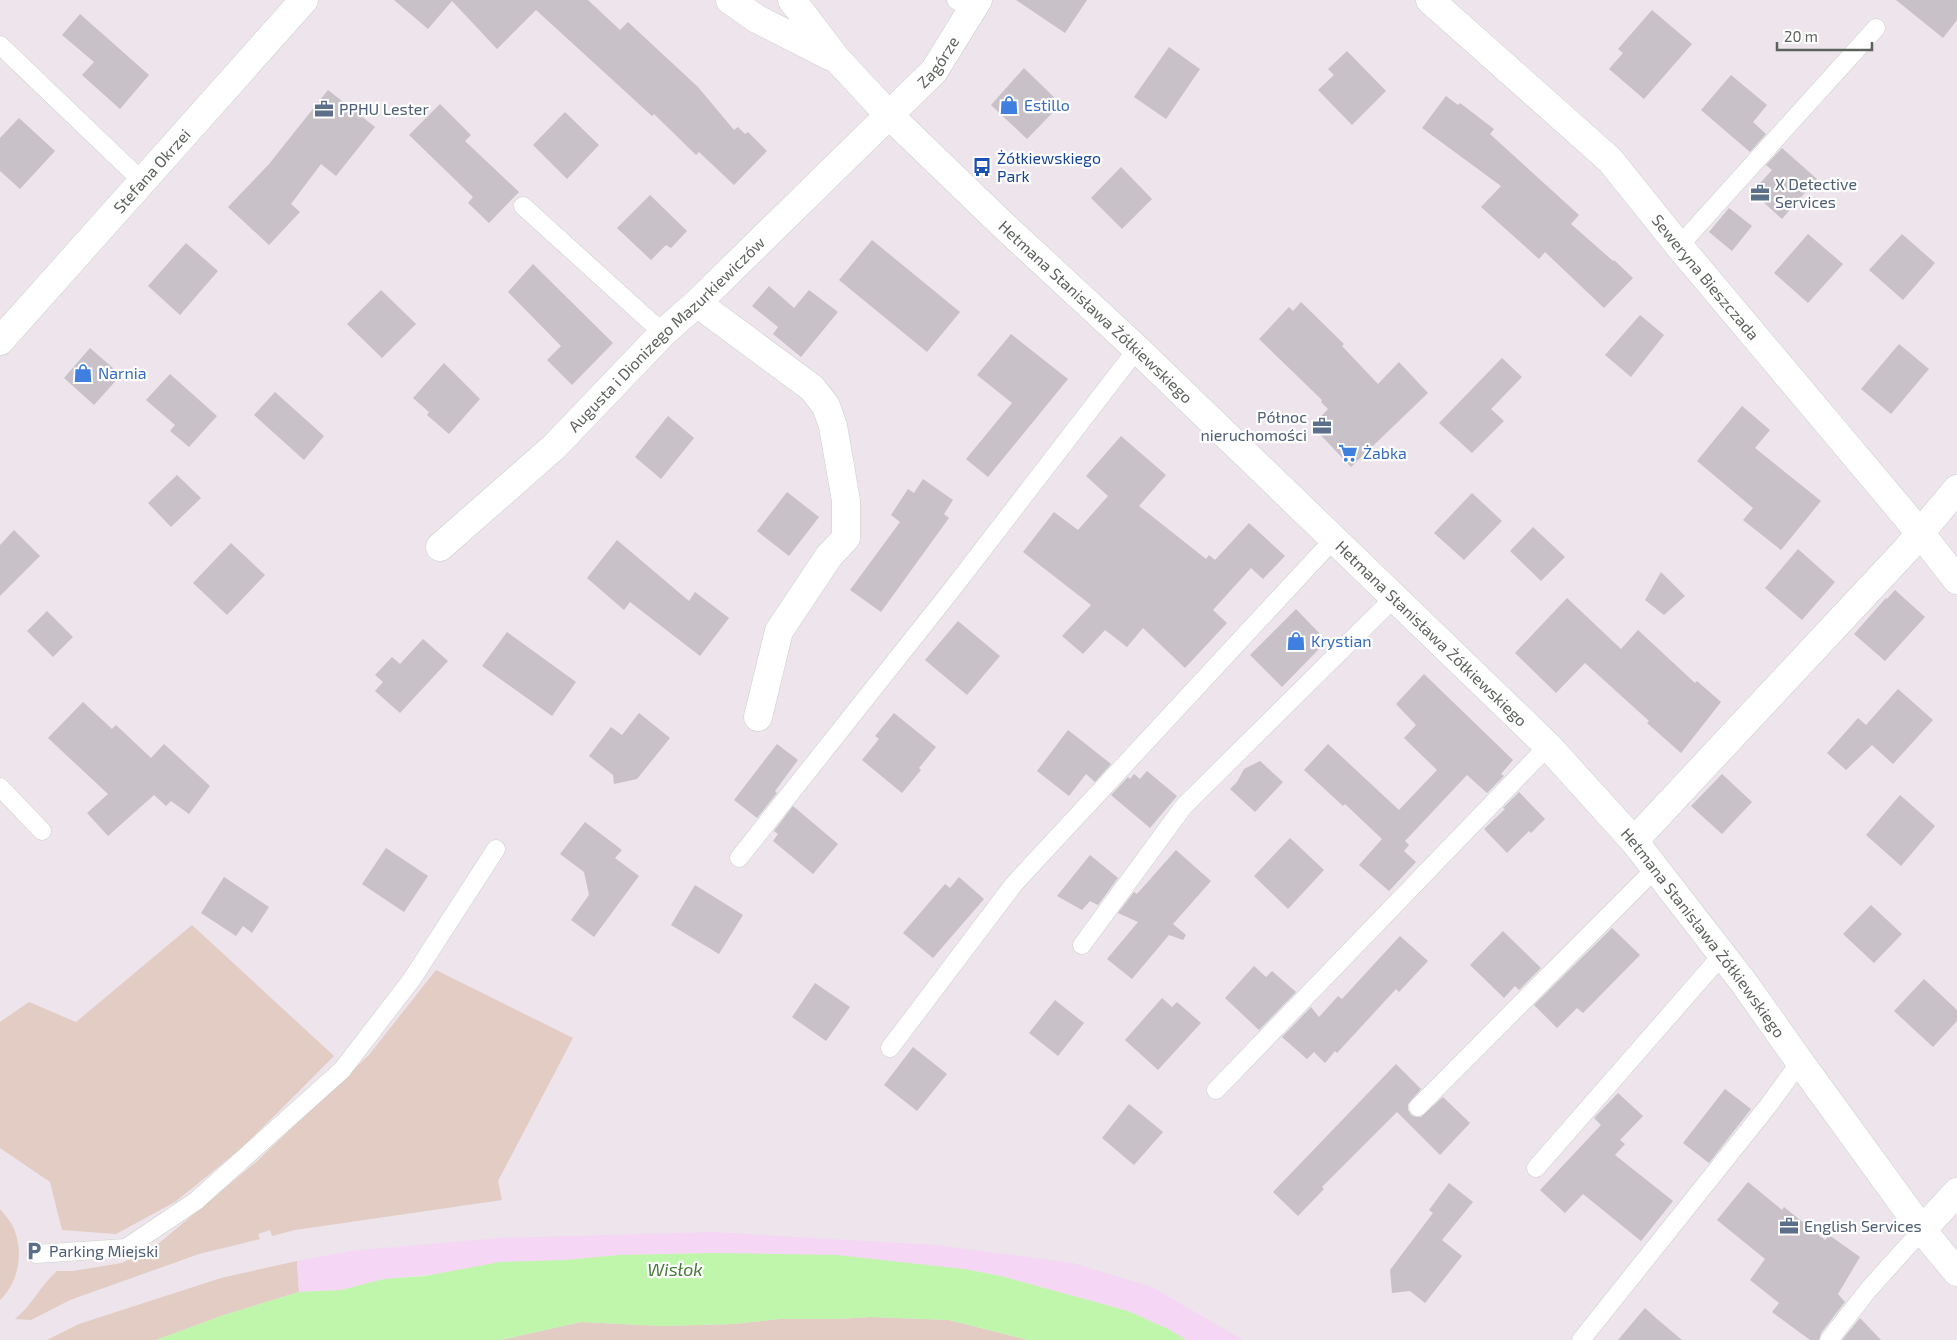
<svg xmlns="http://www.w3.org/2000/svg" width="1957" height="1340" font-family="'Exo 2',sans-serif">
	<style>
		.green { fill: #e2ccc3 }
		.sand { fill: #f6d6f5 }
		.water { fill: #c0f6ab }
		.building { fill: #c8c1c8 }
		.lines { fill: none; stroke-linecap: round; stroke-linejoin: round }
		.lane-casing { stroke: #cbd0ca; stroke-width: 19 }
		.street-casing { stroke: #cbd0ca; stroke-width: 29 }
		.secondary-casing { stroke: #cdd3cc; stroke-width: 29 }
		.lane { stroke: #fff; stroke-width: 18 }
		.street { stroke: #fff; stroke-width: 28 }
		.secondary { stroke: #fff; stroke-width: 28 }
		.labels { text-anchor: middle; stroke-width: 4.5; stroke-linejoin: round; paint-order: stroke }
		.street-label { font-size: 16px; fill: #5d635c; stroke: #fff }
		.shop-label { font-size: 16px; fill: #366cbe; stroke: #fff; text-anchor: start }
		.service-label { font-size: 16px; fill: #4e5e75; stroke: #fff; text-anchor: start }
		.transit-label { font-size: 16px; fill: #164399; stroke: #fff; text-anchor: start }
		.water-label { font-size: 18px; font-style: italic; fill: #487c3a; stroke: #fff }
	</style>
	<rect width="100%" height="100%" fill="#ede4ec"/>
	<!-- green -->
	<g class="green">
		<path d="M192 925 334 1056 242 1148 175 1202 116 1234 62 1230 50 1182 0 1148V1022L29 1002 76 1022Z"/>
		<path d="M436 970 573 1038 498 1181 502 1200 295 1230 272 1236 270 1230 258 1234 260 1239 199 1254 70 1300 31 1320 15 1319C33 1304 39 1287 57 1271H73L122 1263 158 1244 256 1162 369 1055Z"/>
		<path d="M0 1209C6 1216 14 1225 16 1235 23 1257 17 1284 0 1300Z"/>
		<path d="M297 1261 299 1292 224 1315 156 1340H47L79 1324 221 1278Z"/>
		<path d="M871 1317 949 1320 1028 1340H500L581 1322 663 1326 734 1324 779 1319H837Z"/>
	</g>
	<!-- sand -->
	<path class="sand" d="M712 1232 935 1245 1073 1263 1152 1287 1243 1340H1186L1170 1330 1128 1311 1001 1276 964 1269 756 1255 715 1253 619 1255 384 1279 341 1290 299 1292 297 1261 350 1251 499 1238Z"/>
	<!-- water -->
	<path class="water" d="M715 1253 837 1255 964 1269 1001 1276 1128 1311 1170 1330 1186 1340H1028L949 1320 871 1317 837 1319H779L734 1324 663 1326 581 1322 500 1340H156L224 1315 299 1292 341 1290 384 1279 425 1276 500 1262 565 1260 619 1255Z"/>
	<!-- building -->
	<g class="building">
		<path d="M394 0H588L620 30 628 22 698 87 734 130 738 127 745 134 748 132 767 151 734 185 699 152 696 155 654 114 652 116 536 10 497 49 452 1 428 29Z"/>
		<path d="M1016 0H1087L1065 33Z"/>
		<path d="M1896 0H1957V20L1943 38Z"/>
		<path d="M1652 10 1692 44 1644 99 1609 69 1623 53 1618 49Z"/>
		<path d="M80 14 149 75 120 109 82 75 94 62 62 35Z"/>
		<path d="M1169 47 1200 69 1166 119 1134 97Z"/>
		<path d="M1347 51 1386 91 1352 125 1318 90 1334 75 1328 69Z"/>
		<path d="M1024 68 1061 104 1027 139 991 105Z"/>
		<path d="M1731 75 1767 105 1753 122 1766 134 1750 152 1701 110Z"/>
		<path d="M328 90 375 127 336 176 321 164 291 204 300 212 269 245 228 207 269 164Z"/>
		<path d="M1446 96 1458 105 1460 103 1494 129 1490 134 1579 215 1571 224 1613 261 1614 260 1633 278 1604 308 1545 252 1539 259 1481 207 1501 186 1422 128Z"/>
		<path d="M440 104 471 135 465 141 519 192 489 223 468 203 473 197 409 135Z"/>
		<path d="M565 112 599 145 567 179 533 145Z"/>
		<path d="M19 118 55 151 20 189 0 171V138Z"/>
		<path d="M1782 148 1817 179 1782 219 1752 192 1772 170 1766 165Z"/>
		<path d="M1121 167 1152 199 1122 229 1091 198Z"/>
		<path d="M650 195 687 231 671 248 666 245 651 260 617 228Z"/>
		<path d="M1729 208 1752 226 1732 251 1709 232Z"/>
		<path d="M1808 234 1843 264 1808 303 1774 273Z"/>
		<path d="M1902 234 1935 263 1903 300 1869 270Z"/>
		<path d="M872 240 960 312 927 352 839 280Z"/>
		<path d="M186 243 218 271 180 315 148 286Z"/>
		<path d="M533 264 613 343 572 385 547 360 561 346 508 292Z"/>
		<path d="M769 286 794 308 809 290 838 312 801 357 773 334 778 327 752 306Z"/>
		<path d="M381 290 416 324 382 358 347 324Z"/>
		<path d="M1301 302 1344 344 1342 346 1378 384 1399 362 1428 393 1351 467 1312 426 1328 409 1321 402 1322 400 1259 339 1289 307 1293 311Z"/>
		<path d="M1640 315 1664 335 1631 377 1605 355Z"/>
		<path d="M1011 334 1068 379 988 477 966 459 1012 403 977 375Z"/>
		<path d="M1899 344 1929 369 1891 414 1861 389Z"/>
		<path d="M90 348 121 375 94 405 64 378Z"/>
		<path d="M1502 358 1522 377 1491 409 1504 421 1472 453 1439 423Z"/>
		<path d="M444 363 480 399 449 434 427 415 429 412 413 398Z"/>
		<path d="M170 374 217 416 189 447 170 431 175 425 146 400Z"/>
		<path d="M275 392 324 436 304 460 254 415Z"/>
		<path d="M1742 406 1770 430 1755 448 1821 501 1781 550 1743 520 1753 508 1697 461Z"/>
		<path d="M668 416 694 438 661 479 635 457Z"/>
		<path d="M1121 436 1166 475 1139 506 1206 559 1209 555 1215 560 1249 523 1285 556 1263 579 1251 568 1213 610 1227 623 1185 668 1143 628 1127 647 1105 630 1083 654 1062 636 1091 605 1023 552 1054 512 1078 530 1108 496 1086 476Z"/>
		<path d="M177 475 201 498 171 527 148 503Z"/>
		<path d="M923 479 953 500 944 514 949 518 881 612 850 590 900 522 891 515 908 489 914 493Z"/>
		<path d="M787 492 819 517 789 556 757 531Z"/>
		<path d="M1472 493 1502 521 1464 560 1434 533Z"/>
		<path d="M1533 527 1565 557 1541 581 1510 551Z"/>
		<path d="M14 530 40 556 0 596V545Z"/>
		<path d="M617 540 689 601 695 592 729 618 700 656 630 602 624 610 587 578Z"/>
		<path d="M231 543 265 575 227 615 193 583Z"/>
		<path d="M1798 549 1835 582 1802 620 1765 588Z"/>
		<path d="M1661 572 1685 596 1664 615 1645 600Z"/>
		<path d="M1895 590 1925 617 1885 661 1854 634 1886 598 1887 599Z"/>
		<path d="M1567 598 1621 649 1638 630 1695 683 1697 681 1721 702 1681 753 1647 723 1649 721 1585 663 1556 693 1515 653Z"/>
		<path d="M1296 609 1320 634 1322 643 1320 648 1282 687 1250 655Z"/>
		<path d="M47 611 73 637 53 657 27 631Z"/>
		<path d="M958 621 1000 656 967 695 925 660Z"/>
		<path d="M507 632 576 682 552 716 482 666Z"/>
		<path d="M423 639 448 661 400 713 375 691 383 682 375 675 392 657 400 664Z"/>
		<path d="M1424 674 1513 760 1501 774 1504 776 1487 793 1467 775 1405 841 1409 845 1404 851 1416 862 1389 891 1359 865 1382 839 1345 804 1343 806 1304 770 1328 744 1399 810 1437 770 1404 738 1416 725 1396 704Z"/>
		<path d="M1898 689 1933 720 1893 764 1872 745 1846 770 1827 753 1858 718 1866 725Z"/>
		<path d="M83 702 112 729 116 725 151 758 164 744 210 786 189 814 171 801 166 806 154 795 108 836 87 813 108 794 48 738Z"/>
		<path d="M639 713 670 738 637 779 614 784 613 775 589 756 611 727 622 735Z"/>
		<path d="M894 713 936 747 919 768 921 770 902 793 862 760 879 739 875 736Z"/>
		<path d="M1068 730 1111 764 1095 782 1086 774 1069 796 1037 771Z"/>
		<path d="M777 744 798 760 775 791 777 793 757 818 734 800Z"/>
		<path d="M1260 761 1283 782 1255 812 1230 789 1237 782 1244 769Z"/>
		<path d="M1147 771 1177 796 1150 828 1111 795 1128 777 1130 779 1134 774 1140 779Z"/>
		<path d="M1722 774 1752 802 1722 834 1691 806Z"/>
		<path d="M1519 792 1545 819 1531 833 1529 831 1507 853 1484 829 1505 809 1503 808Z"/>
		<path d="M1900 795 1935 826 1901 866 1866 835Z"/>
		<path d="M793 806 838 844 813 874 773 841 778 834 774 831Z"/>
		<path d="M585 822 622 850 615 858 639 876 594 937 571 920 589 895 584 872 560 854Z"/>
		<path d="M1290 838 1324 870 1288 909 1254 876Z"/>
		<path d="M386 848 428 876 404 912 362 884Z"/>
		<path d="M1176 850 1211 881 1173 924 1186 935 1183 940 1169 935 1132 979 1107 959 1138 922 1118 913 1134 892 1137 894Z"/>
		<path d="M1090 855 1118 878 1098 905 1090 901 1082 910 1057 896Z"/>
		<path d="M224 877 269 907 252 933 243 926 236 936 201 913Z"/>
		<path d="M959 877 984 899 933 958 903 933 945 884 950 888Z"/>
		<path d="M695 885 743 915 719 954 671 925Z"/>
		<path d="M1871 905 1902 934 1874 963 1843 934Z"/>
		<path d="M1612 928 1640 955 1583 1013 1577 1008 1557 1028 1534 1005Z"/>
		<path d="M1503 931 1541 968 1519 990 1515 986 1504 998 1470 965Z"/>
		<path d="M1400 936 1428 961 1399 992 1396 989 1337 1053 1335 1051 1325 1063 1314 1052 1307 1059 1282 1037 1311 1007 1319 1017 1338 996 1342 999Z"/>
		<path d="M1254 966 1266 977 1272 971 1296 992 1259 1030 1225 998Z"/>
		<path d="M1924 979 1957 1010V1021L1933 1047 1894 1011Z"/>
		<path d="M815 983 850 1007 826 1041 792 1017Z"/>
		<path d="M1162 998 1172 1007 1177 1002 1201 1023 1158 1070 1125 1040Z"/>
		<path d="M1055 1000 1084 1023 1058 1056 1029 1033Z"/>
		<path d="M913 1047 947 1074 917 1111 884 1085Z"/>
		<path d="M1396 1064 1421 1089 1408 1104V1110L1411 1115 1416 1117H1421L1443 1097 1470 1123 1440 1155 1397 1112 1322 1187 1324 1189 1298 1216 1273 1192Z"/>
		<path d="M1725 1089 1751 1109 1709 1163 1683 1143Z"/>
		<path d="M1618 1093 1643 1116 1620 1140 1625 1144 1615 1155 1673 1201 1641 1241 1583 1194 1565 1213 1540 1190 1601 1125 1594 1118Z"/>
		<path d="M1129 1104 1163 1132 1134 1165 1102 1138Z"/>
		<path d="M1748 1182 1782 1210 1784 1207 1825 1240 1829 1235 1860 1257 1838 1294 1845 1302 1821 1333 1819 1340H1810L1772 1312 1779 1303 1750 1280 1765 1259 1717 1220Z"/>
		<path d="M1449 1183 1473 1202 1442 1240 1462 1256 1425 1303 1410 1291 1392 1293 1390 1270 1433 1213 1429 1210Z"/>
		<path d="M1645 1308 1657 1319 1682 1340H1618Z"/>
		<path d="M1860 1318 1881 1340H1842Z"/>
	</g>
	<g class="lines">
		<!-- lane casing -->
		<g class="lane-casing">
			<g id="lane">
				<path d="M956 0 973 8"/>
				<path d="M0 45 143 182"/>
				<path d="M523 206 663 333"/>
				<path d="M1679 246 1876 28"/>
				<path d="M0 787 42 831"/>
				<path d="M739 858 950 592 1137 349"/>
				<path d="M1082 945 1184 806 1395 597"/>
				<path d="M890 1048 1014 884 1334 539"/>
				<path d="M1216 1090 1548 746"/>
				<path d="M1418 1107 1655 869"/>
				<path d="M1536 1168 1722 955"/>
				<path d="M36 1254 126 1248 196 1201 342 1070 412 979 496 849"/>
				<path d="M1581 1340 1768 1106 1800 1062"/>
				<path d="M1829 1340 1869 1289 1922 1230"/>
			</g>
		</g>
		<!-- street casing -->
		<g class="street-casing">
			<g id="street">
				<path id="s1" d="M1430 0 1610 160 1679 246 1921 534 1957 580"/>
				<path d="M697 303 812 388 826 406 833 426 846 501V538L829 556 779 631 758 717"/>
				<path id="s2" d="M440 547 555 446 663 333 697 303 934 71 978 0"/>
				<path d="M1634 841 1906 550 1957 489"/>
				<path d="M1922 1230 1957 1192"/>
			</g>
		</g>
		<!-- secondary casing -->
		<g class="secondary-casing">
			<g id="secondary">
				<path d="M730 0 757 19 830 56"/>
				<path id="s3" d="M792 0 836 58 889 115 1002 224 1137 349 1548 746 1634 841 1744 983 1800 1062 1922 1230 1957 1272"/>
				<path id="s4" d="M0 341 304 0"/>
			</g>
		</g>
		<!-- lane -->
		<use href="#lane" class="lane"/>
		<!-- street -->
		<use href="#street" class="street"/>
		<!-- secondary -->
		<use href="#secondary" class="secondary"/>
	</g>
	<!-- icons -->
	<defs>
		<g id="shop-bare" transform="scale(1.5)"><path d="M-5-2.5h2.3a2.7 3.5 0 0 1 5.4 0H5L5.5 6h-11ZM-1.5-2.5h3a1.5 2.3 0 0 0-3 0Z" fill="#3f7fe0" stroke="#fff" stroke-width="2.5" paint-order="stroke"/></g>
		<g id="office-bare" transform="scale(1.5)"><path d="M-6-3h4V-5.5h4V-3h4V5H-6ZM-1-4.5V-3h2v-1.5ZM-6 0V1H6V0Z" fill="#5c6f8a" stroke="#fff" stroke-width="2.5" paint-order="stroke"/></g>
		<g id="bus-bare" transform="scale(1.5)"><path d="M-5-6H5V4H4V6H2V4H-2V6H-4V4H-5ZM-3.5-4V0h7V-4ZM-3.5 1.2v1.5H-2V1.2ZM2 1.2v1.5H3.5V1.2Z" fill="#1a4fb4" stroke="#fff" stroke-width="2.5" paint-order="stroke"/></g>
		<g id="supermarket-bare" transform="scale(1.5)"><path d="M-6-5.5h2.5l.6 2H6L4.5 2H-2.5L-4.4-4H-6ZM-1.5 3.2a1.3 1.3 0 1 0 .1 0ZM3 3.2a1.3 1.3 0 1 0 .1 0Z" fill="#3f7fe0" stroke="#fff" stroke-width="2.5" paint-order="stroke"/></g>
		<g id="parking-bare" transform="scale(1.5)"><path d="M-3.5-5.5H1a3.5 3.5 0 0 1 0 7H-1V5.5H-3.5ZM-1-3.4V-.6H.8a1.4 1.4 0 0 0 0-2.8Z" fill="#5c6f8a" stroke="#fff" stroke-width="2.5" paint-order="stroke"/></g>
	</defs>
	<g fill-rule="evenodd">
		<use href="#shop-bare" x="1009" y="105"/>
		<use href="#office-bare" x="324" y="109"/>
		<use href="#bus-bare" x="982" y="167"/>
		<use href="#office-bare" x="1760" y="193"/>
		<use href="#shop-bare" x="83" y="373"/>
		<use href="#office-bare" x="1322" y="426"/>
		<use href="#supermarket-bare" x="1348" y="453"/>
		<use href="#shop-bare" x="1296" y="641"/>
		<use href="#office-bare" x="1789" y="1226"/>
		<use href="#parking-bare" x="34" y="1251"/>
	</g>
	<g class="labels">
		<!-- street labels -->
		<g class="street-label">
			<text dy="6" stroke="none"><textPath href="#s2" startOffset="696">Zagórze</textPath></text>
			<text dy="6" stroke="none"><textPath href="#s4" startOffset="228">Stefana Okrzei</textPath></text>
			<text dy="6" stroke="none"><textPath href="#s1" startOffset="392">Seweryna Bieszczada</textPath></text>
			<text dy="6" stroke="none"><textPath href="#s3" startOffset="436">Hetmana Stanisława Żółkiewskiego</textPath></text>
			<text dy="6" stroke="none"><textPath href="#s2" startOffset="311">Augusta i Dionizego Mazurkiewiczów</textPath></text>
			<text dy="6" stroke="none"><textPath href="#s3" startOffset="901">Hetmana Stanisława Żółkiewskiego</textPath></text>
			<text dy="6" stroke="none"><textPath href="#s3" startOffset="1306">Hetmana Stanisława Żółkiewskiego</textPath></text>
		</g>
		<!-- shop labels -->
		<g class="shop-label">
			<text x="1024" y="111">Estillo</text>
			<text x="98" y="379">Narnia</text>
			<text x="1363" y="459">Żabka</text>
			<text x="1311" y="647">Krystian</text>
		</g>
		<!-- service labels -->
		<g class="service-label">
			<text x="339" y="115">PPHU Lester</text>
			<text x="1775" y="190">X Detective<tspan x="1775" dy="18">Services</tspan></text>
			<text x="1307" y="423" text-anchor="end">Północ<tspan x="1307" dy="18">nieruchomości</tspan></text>
			<text x="1804" y="1232">English Services</text>
			<text x="49" y="1257">Parking Miejski</text>
		</g>
		<!-- transit labels -->
		<g class="transit-label">
			<text x="997" y="164">Żółkiewskiego<tspan x="997" dy="18">Park</tspan></text>
		</g>
		<!-- water labels -->
		<g class="water-label">
			<text x="675" y="1276">Wisłok</text>
		</g>
	</g>
	<!-- scale -->
	<path d="M1777 42v8h95v-8" fill="none" stroke="#5d635c" stroke-width="2.5"/>
	<text x="1784" y="42" font-size="15" fill="#5d635c" stroke="#ffffff" stroke-width="4" paint-order="stroke">20 m</text>
</svg>
